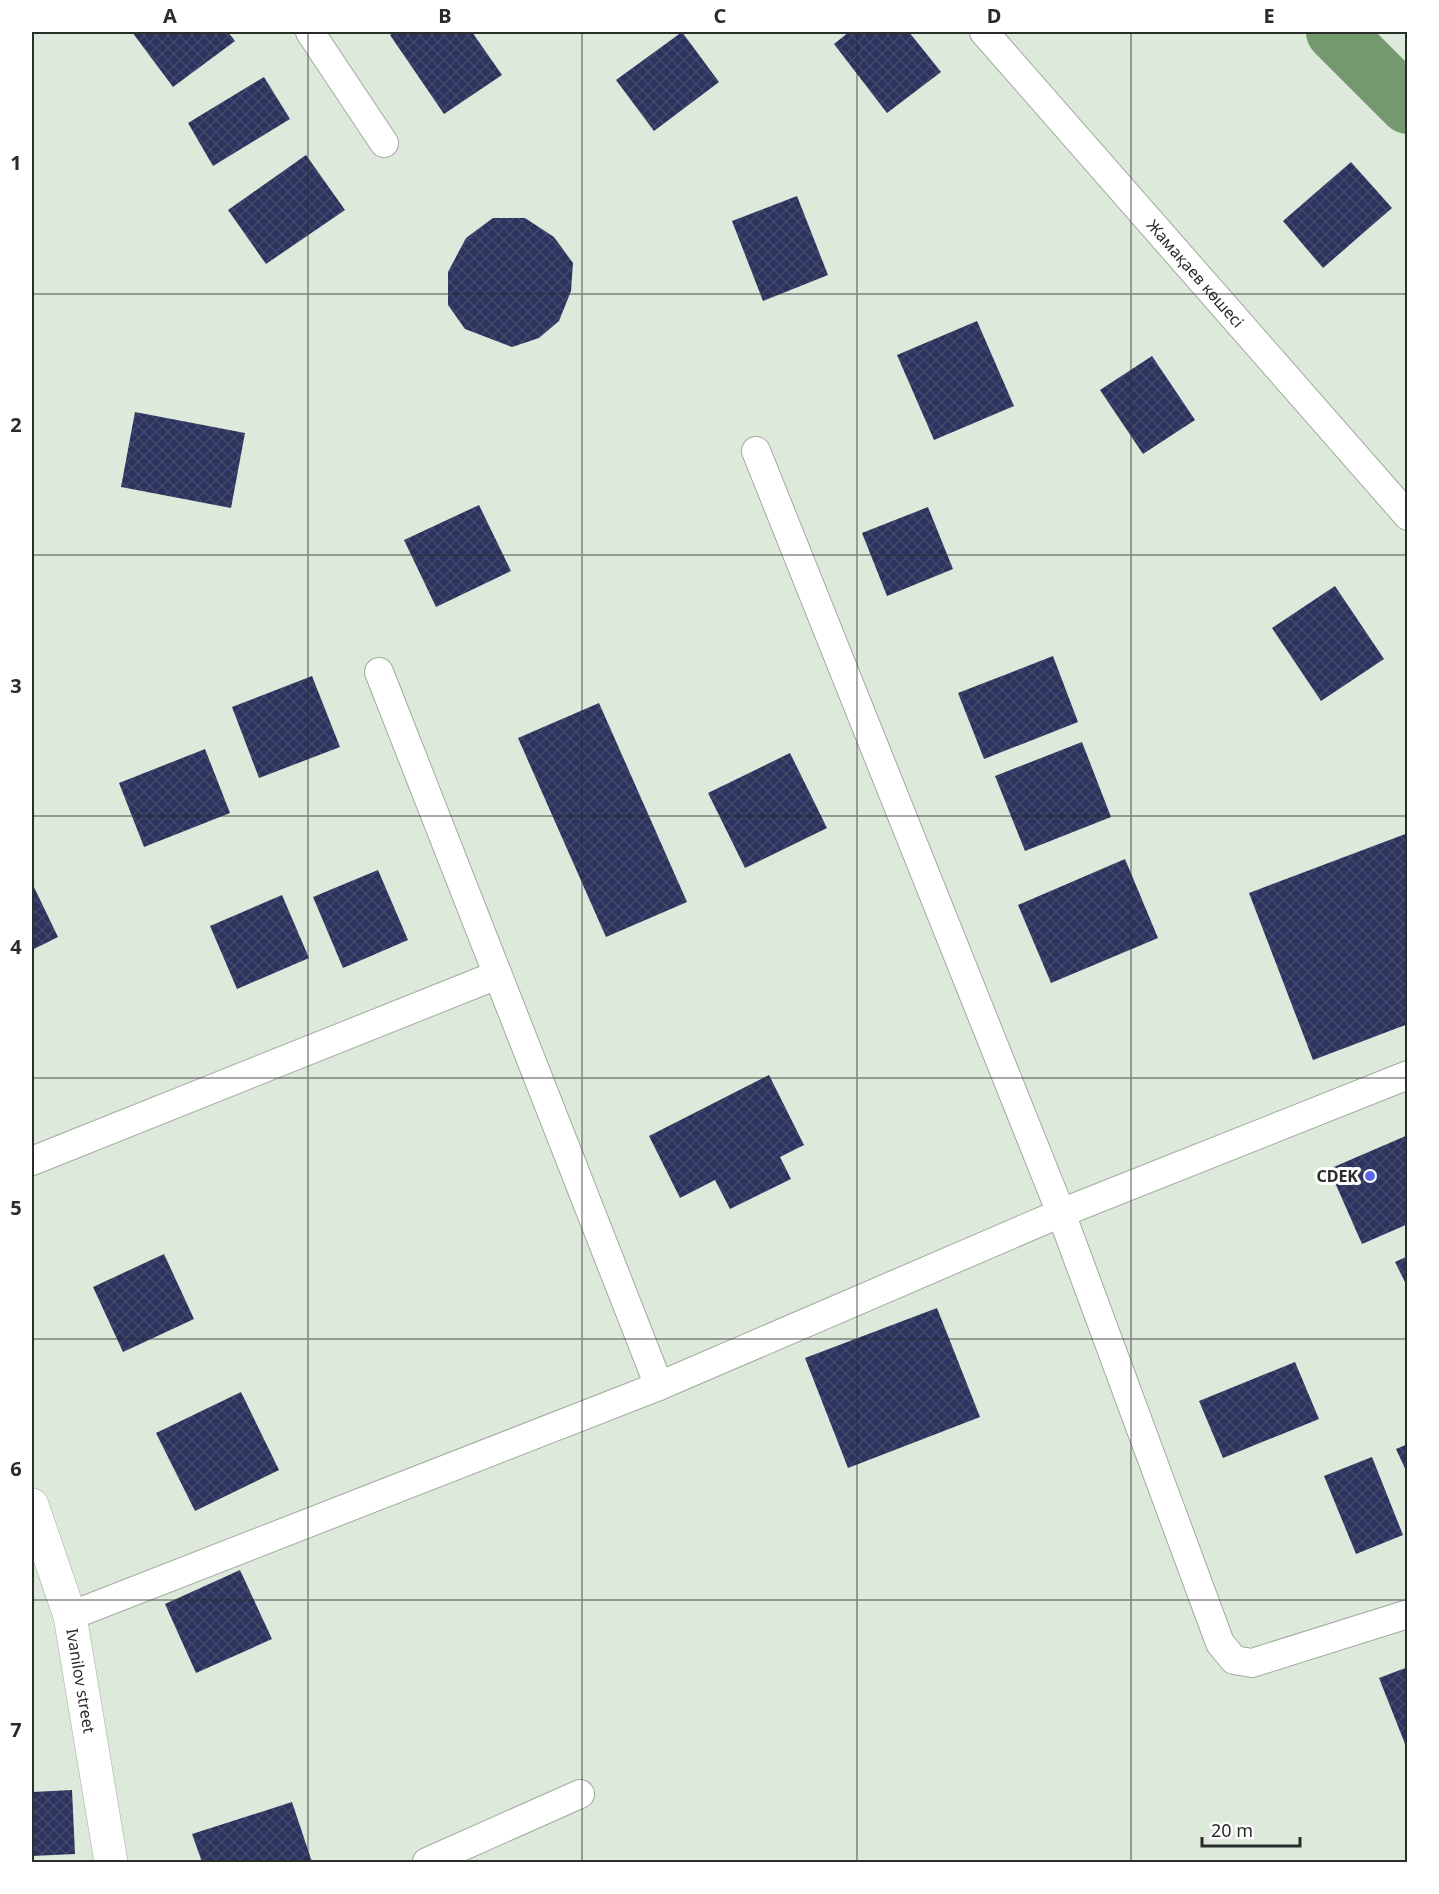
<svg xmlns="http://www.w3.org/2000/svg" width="1439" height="1894" font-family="'Noto Sans',sans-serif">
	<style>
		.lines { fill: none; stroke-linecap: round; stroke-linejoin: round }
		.river { stroke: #74996e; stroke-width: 58 }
		.building { fill: url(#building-cross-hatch) }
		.minor-casing { stroke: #a1ab9f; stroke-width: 30 }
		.tertiary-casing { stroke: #a1ab9f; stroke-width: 34 }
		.minor { stroke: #fff; stroke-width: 28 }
		.tertiary { stroke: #fff; stroke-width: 33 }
		.grid { fill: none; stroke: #292d29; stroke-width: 1.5; stroke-opacity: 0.55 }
		.poi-dot { fill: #5a67de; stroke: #fff; stroke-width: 2 }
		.labels { text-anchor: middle; stroke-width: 6; stroke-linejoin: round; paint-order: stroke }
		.street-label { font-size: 16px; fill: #292d29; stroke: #fff }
		.poi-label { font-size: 16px; font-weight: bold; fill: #292d29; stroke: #fff; text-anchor: end }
		.neatline { fill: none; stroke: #292d29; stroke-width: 2 }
		.grid-label { font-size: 20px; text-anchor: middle; font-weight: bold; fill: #292d29 }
	</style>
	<defs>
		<pattern id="building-cross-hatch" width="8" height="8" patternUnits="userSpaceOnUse" patternTransform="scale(1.5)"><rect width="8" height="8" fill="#2c345e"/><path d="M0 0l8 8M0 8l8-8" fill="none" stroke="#42496d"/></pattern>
	</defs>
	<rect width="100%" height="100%" fill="#dde9db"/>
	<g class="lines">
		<!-- river -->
		<path class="river" d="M1335 32 1408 105"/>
	</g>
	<!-- building -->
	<g class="building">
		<path d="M132 32H228L235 41 173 87Z"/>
		<path d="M396 32H472L502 75 444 114 390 35Z"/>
		<path d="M682 32 719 82 654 131 616 80Z"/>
		<path d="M849 32H909L941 72 887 113 834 44Z"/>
		<path d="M264 77 290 119 213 166 188 123Z"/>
		<path d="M306 155 345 210 266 264 228 210Z"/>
		<path d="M1351 162 1392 208 1323 268 1283 221Z"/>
		<path d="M797 196 828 275 763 301 732 221Z"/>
		<path d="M493 218H525L554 237 573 263 571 291 559 321 539 338 512 347 465 329 448 305V272L466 238Z"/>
		<path d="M977 321 1014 406 934 440 897 355Z"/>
		<path d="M1152 356 1195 420 1143 454 1100 390Z"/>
		<path d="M135 412 245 433 231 508 121 487Z"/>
		<path d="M479 505 511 571 436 607 404 540Z"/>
		<path d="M928 507 953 569 887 596 862 533Z"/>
		<path d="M1335 586 1384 659 1321 701 1272 628Z"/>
		<path d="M1053 656 1078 722 984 759 958 693Z"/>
		<path d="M312 676 340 747 259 778 232 707Z"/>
		<path d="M599 703 687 902 606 937 518 738Z"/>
		<path d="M1082 742 1111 817 1025 851 995 776Z"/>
		<path d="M205 749 230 813 144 847 119 783Z"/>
		<path d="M790 753 827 828 745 868 708 793Z"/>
		<path d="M1408 833V1024L1313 1060 1249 893Z"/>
		<path d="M1125 859 1158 938 1051 983 1018 905Z"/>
		<path d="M378 870 408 940 343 968 313 897Z"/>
		<path d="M32 883 58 937 32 950Z"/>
		<path d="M282 895 309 958 237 989 210 926Z"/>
		<path d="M769 1075 804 1145 780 1157 791 1179 730 1209 715 1180 680 1198 649 1136Z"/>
		<path d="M1408 1135V1224L1362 1244 1329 1169Z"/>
		<path d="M164 1254 194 1319 123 1352 93 1287Z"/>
		<path d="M1408 1256V1288L1395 1262Z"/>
		<path d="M937 1308 980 1417 848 1468 805 1358Z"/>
		<path d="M1295 1362 1319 1419 1223 1458 1199 1401Z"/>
		<path d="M241 1392 279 1470 195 1511 156 1433Z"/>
		<path d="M1408 1444V1475L1396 1449Z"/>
		<path d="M1372 1457 1403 1535 1356 1554 1324 1476Z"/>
		<path d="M240 1570 272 1639 196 1673 165 1604Z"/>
		<path d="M1408 1667V1749H1407L1379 1678Z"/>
		<path d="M72 1790 75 1854 32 1856V1792Z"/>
		<path d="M292 1802 312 1862H202L192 1834Z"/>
	</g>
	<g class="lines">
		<!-- minor casing -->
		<g class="minor-casing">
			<g id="minor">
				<path d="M310 32 384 143"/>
				<path id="s1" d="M984 32 1408 516"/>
				<path d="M756 451 1061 1213 1220 1643 1234 1660 1252 1663 1408 1614"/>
				<path d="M379 672 659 1386"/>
				<path d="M32 1161 497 975"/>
				<path d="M70 1616 659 1386 1061 1213 1408 1075"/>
				<path d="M427 1862 580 1794"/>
			</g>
		</g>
		<!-- tertiary casing -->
		<g class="tertiary-casing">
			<g id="tertiary">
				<path id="s2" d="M32 1505 70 1616 111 1862"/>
			</g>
		</g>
		<!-- minor -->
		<use href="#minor" class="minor"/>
		<!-- tertiary -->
		<use href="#tertiary" class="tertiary"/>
	</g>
	<!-- grid -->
	<path class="grid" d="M308 32V1862M582 32V1862M857 32V1862M1131 32V1862M32 294H1408M32 555H1408M32 816H1408M32 1078H1408M32 1339H1408M32 1600H1408"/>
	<!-- markers -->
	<circle class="poi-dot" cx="1370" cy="1176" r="6"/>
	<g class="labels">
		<!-- street labels -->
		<g class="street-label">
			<text dy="6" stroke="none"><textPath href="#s1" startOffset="321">Жамақаев көшесі</textPath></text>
			<text dy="6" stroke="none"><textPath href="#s2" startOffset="183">Ivanilov street</textPath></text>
		</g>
		<!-- poi labels -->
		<g class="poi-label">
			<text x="1358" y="1182">CDEK</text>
		</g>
	</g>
	<!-- border -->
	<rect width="1439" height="1894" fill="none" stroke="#ffffff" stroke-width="66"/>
	<!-- scale -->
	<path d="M1202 1837v9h98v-9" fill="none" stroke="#292d29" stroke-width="3"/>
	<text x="1211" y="1837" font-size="18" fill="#292d29" stroke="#ffffff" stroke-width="4.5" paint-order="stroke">20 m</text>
	<rect x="33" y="33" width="1373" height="1828" class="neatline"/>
	<g class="grid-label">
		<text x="170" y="23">A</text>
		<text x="445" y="23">B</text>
		<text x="720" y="23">C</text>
		<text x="994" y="23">D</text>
		<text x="1269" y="23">E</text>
		<text x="16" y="170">1</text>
		<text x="16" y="432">2</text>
		<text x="16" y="693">3</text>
		<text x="16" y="954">4</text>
		<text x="16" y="1215">5</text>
		<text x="16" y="1476">6</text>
		<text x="16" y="1737">7</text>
	</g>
</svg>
